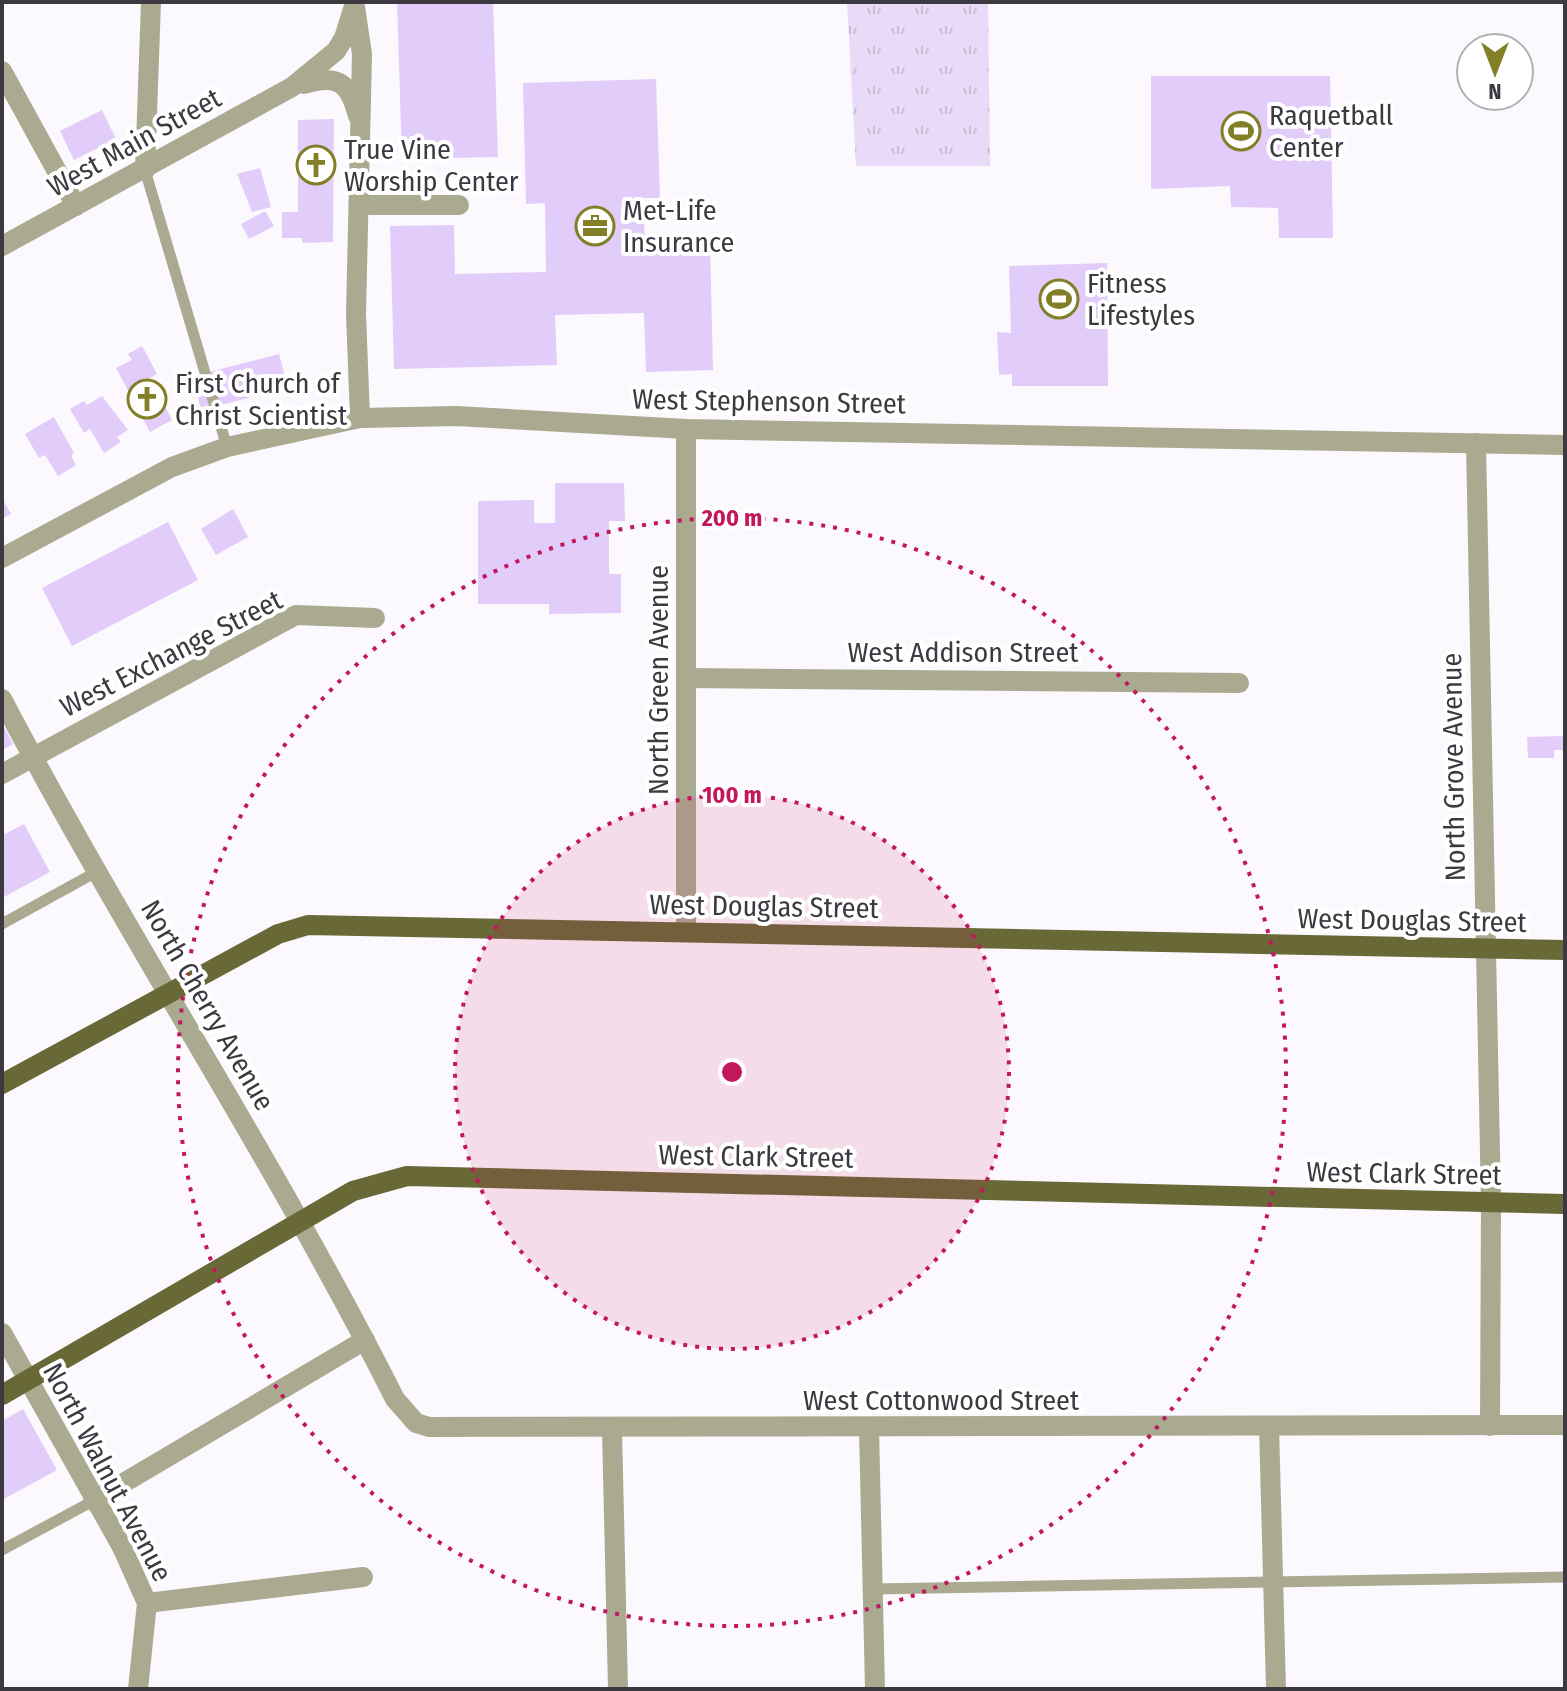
<svg xmlns="http://www.w3.org/2000/svg" width="1567" height="1691" font-family="'Fira Sans Condensed',sans-serif">
	<style>
		.park { fill: url(#park-tufts) }
		.building { fill: #e2ccf9 }
		.lines { fill: none; stroke-linecap: round; stroke-linejoin: round }
		.lane { stroke: #aaaa90; stroke-width: 11 }
		.street { stroke: #aaaa90; stroke-width: 20 }
		.primary { stroke: #696837; stroke-width: 20 }
		.ring { fill: none; stroke: #c2185b; stroke-width: 4; stroke-dasharray: 4 8 }
		.labels { text-anchor: middle; stroke-width: 8; stroke-linejoin: round; paint-order: stroke }
		.poi-label { font-size: 28px; fill: #3d3941; stroke: #fff; text-anchor: start }
		.street-label { font-size: 28px; fill: #3d3941; stroke: #fff }
		.centre { fill: #c2185b; stroke: #fff; stroke-width: 4 }
		.ring-label { font-size: 24px; text-anchor: middle; font-weight: bold; fill: #c2185b; stroke: #fff; stroke-width: 8; stroke-linejoin: round; paint-order: stroke }
	</style>
	<defs>
		<pattern id="park-tufts" width="24" height="20" patternUnits="userSpaceOnUse" patternTransform="scale(2)"><rect width="24" height="20" fill="#e9daf8"/><path d="M3 7l-1-3M5 7V3M7 7l1-3M15 17l-1-3M17 17v-4M19 17l1-3" fill="none" stroke="#c9bcd6"/></pattern>
	</defs>
	<rect width="100%" height="100%" fill="#fbf9fd"/>
	<!-- park -->
	<path class="park" d="M847 2H988L990 166H856Z"/>
	<!-- building -->
	<g class="building">
		<path d="M397 2H493L498 157 402 159Z"/>
		<path d="M1151 76H1330L1333 238H1279L1278 208 1231 207 1230 186 1151 189Z"/>
		<path d="M656 79 660 198H643L645 243 710 242 713 370 646 372 644 313 555 315 557 365 394 369 390 226 454 225 455 274 546 272 545 203 526 204 523 83Z"/>
		<path d="M102 110 116 139 74 160 60 131Z"/>
		<path d="M334 119 333 242 302 243V238H282V212H298V120Z"/>
		<path d="M260 168 271 207 252 212 237 174Z"/>
		<path d="M265 211 274 226 249 239 241 224Z"/>
		<path d="M1107 263 1108 386H1012V374L999 375 997 332 1011 333 1009 266Z"/>
		<path d="M142 346 157 374 150 378 172 420 150 432 116 368 132 360 128 354Z"/>
		<path d="M279 354 288 388 201 410 193 376Z"/>
		<path d="M102 396 128 430 117 437 121 442 104 453 90 429 84 433 70 409 84 401 87 405Z"/>
		<path d="M54 417 74 453 71 456 76 465 58 476 45 455 39 458 25 434Z"/>
		<path d="M555 483H624L625 521H609V574H621V613L549 614V604H478V501L534 500V523H555Z"/>
		<path d="M2 498 11 514 2 519Z"/>
		<path d="M233 509 248 537 216 555 201 529Z"/>
		<path d="M168 522 198 580 72 646 42 588Z"/>
		<path d="M2 723 13 744 2 750Z"/>
		<path d="M1563 736V750H1554V758H1528L1527 737Z"/>
		<path d="M24 824 50 872 2 898V829L5 834Z"/>
		<path d="M23 1409 57 1470 2 1500V1421Z"/>
	</g>
	<g class="lines">
		<!-- lane -->
		<g class="lane">
			<path d="M145 170 227 447"/>
			<path d="M2 924 98 871"/>
			<path d="M2 1550 93 1501"/>
			<path d="M873 1589 1565 1577"/>
		</g>
		<!-- street -->
		<g class="street">
			<path d="M355 7 362 54 356 314 360 418"/>
			<path d="M2 71 76 206"/>
			<path d="M304 84C338 74 349 82 358 116"/>
			<path d="M145 170 151 2"/>
			<path d="M359 205H459"/>
			<path d="M2 246 292 87 336 51 344 38 354 6"/>
			<path d="M686 429V932"/>
			<path d="M1476 443 1491 1203 1490 1426"/>
			<path d="M2 558 172 467 227 447 360 418 456 416 686 429 1565 445"/>
			<path d="M686 678 1239 683"/>
			<path d="M2 699C126 936 274 1159 395 1399L416 1423 429 1427 1565 1425"/>
			<path d="M2 774 296 615 375 618"/>
			<path d="M2 1333 122 1547 147 1603 138 1689"/>
			<path d="M1269 1426 1276 1689"/>
			<path d="M612 1429 618 1689"/>
			<path d="M869 1429 875 1689"/>
			<path d="M93 1501 365 1340"/>
			<path d="M147 1603 363 1577"/>
		</g>
		<!-- primary -->
		<g class="primary">
			<path d="M2 1084 278 934 308 925 1565 950"/>
			<path d="M2 1395 353 1191 407 1176 1565 1204"/>
		</g>
	</g>
	<!-- distance rings -->
	<circle cx="732" cy="1072" r="277" fill="#c2185b" fill-opacity=".12"/>
	<g class="ring">
		<circle cx="732" cy="1072" r="277"/>
		<circle cx="732" cy="1072" r="554"/>
	</g>
	<!-- icons -->
	<defs>
		<g id="stadium-ring" transform="scale(2)"><circle r="9.5" fill="#fff" stroke="#827f27" stroke-width="1.5"/><path d="M0-5a6.5 5 0 1 0 0 10a6.5 5 0 1 0 0-10ZM-3.5-1.8h7v3.6h-7Z" fill="#827f27"/></g>
		<g id="church-ring" transform="scale(2)"><circle r="9.5" fill="#fff" stroke="#827f27" stroke-width="1.5"/><path d="M-1.2-6h2.4v3.5h3.3v2.4h-3.3V6h-2.4V-.1h-3.3v-2.4h3.3Z" fill="#827f27"/></g>
		<g id="office-ring" transform="scale(2)"><circle r="9.5" fill="#fff" stroke="#827f27" stroke-width="1.5"/><path d="M-6-3h4V-5.5h4V-3h4V5H-6ZM-1-4.5V-3h2v-1.5ZM-6 0V1H6V0Z" fill="#827f27"/></g>
	</defs>
	<g fill-rule="evenodd">
		<use href="#stadium-ring" x="1241" y="131"/>
		<use href="#church-ring" x="316" y="165"/>
		<use href="#office-ring" x="595" y="226"/>
		<use href="#stadium-ring" x="1059" y="299"/>
		<use href="#church-ring" x="147" y="399"/>
	</g>
	<g class="labels">
		<!-- poi labels -->
		<g class="poi-label">
			<text x="1269" y="125">Raquetball<tspan x="1269" dy="32">Center</tspan></text>
			<text x="344" y="159">True Vine<tspan x="344" dy="32">Worship Center</tspan></text>
			<text x="623" y="220">Met-Life<tspan x="623" dy="32">Insurance</tspan></text>
			<text x="1087" y="293">Fitness<tspan x="1087" dy="32">Lifestyles</tspan></text>
			<text x="175" y="393">First Church of<tspan x="175" dy="32">Christ Scientist</tspan></text>
		</g>
		<!-- street labels -->
		<g class="street-label">
			<text transform="translate(134 142) rotate(-29)" y="10">West Main Street</text>
			<text transform="translate(769 401) rotate(1)" y="10">West Stephenson Street</text>
			<text x="963" y="662">West Addison Street</text>
			<text transform="translate(171 653) rotate(-27)" y="10">West Exchange Street</text>
			<text transform="translate(658 680) rotate(-90)" y="10">North Green Avenue</text>
			<text transform="translate(1453 767) rotate(-91)" y="10">North Grove Avenue</text>
			<text transform="translate(764 906) rotate(1)" y="10">West Douglas Street</text>
			<text transform="translate(1412 920) rotate(1)" y="10">West Douglas Street</text>
			<text transform="translate(208 1005) rotate(60)" y="10">North Cherry Avenue</text>
			<text transform="translate(756 1156) rotate(1)" y="10">West Clark Street</text>
			<text transform="translate(1404 1173) rotate(1)" y="10">West Clark Street</text>
			<text x="941" y="1410">West Cottonwood Street</text>
			<text transform="translate(108 1472) rotate(62)" y="10">North Walnut Avenue</text>
		</g>
	</g>
	<circle cx="732" cy="1072" r="12" class="centre"/>
	<g class="ring-label">
		<text x="732" y="526">200 m</text>
		<text x="732" y="803">100 m</text>
	</g>
	<!-- border -->
	<rect width="1567" height="1691" fill="none" stroke="#3d3941" stroke-width="8"/>
	<!-- north arrow -->
	<g transform="translate(1495 72) rotate(180)"><circle r="38" fill="#ffffff" stroke="#b1b0b3" stroke-width="2"/>
	<path d="M0-6L14 30L0 20L-14 30Z" fill="#827f27"/>
	<text y="-12" font-size="22" font-weight="bold" text-anchor="middle" fill="#3d3941">N</text>
	</g>
</svg>
